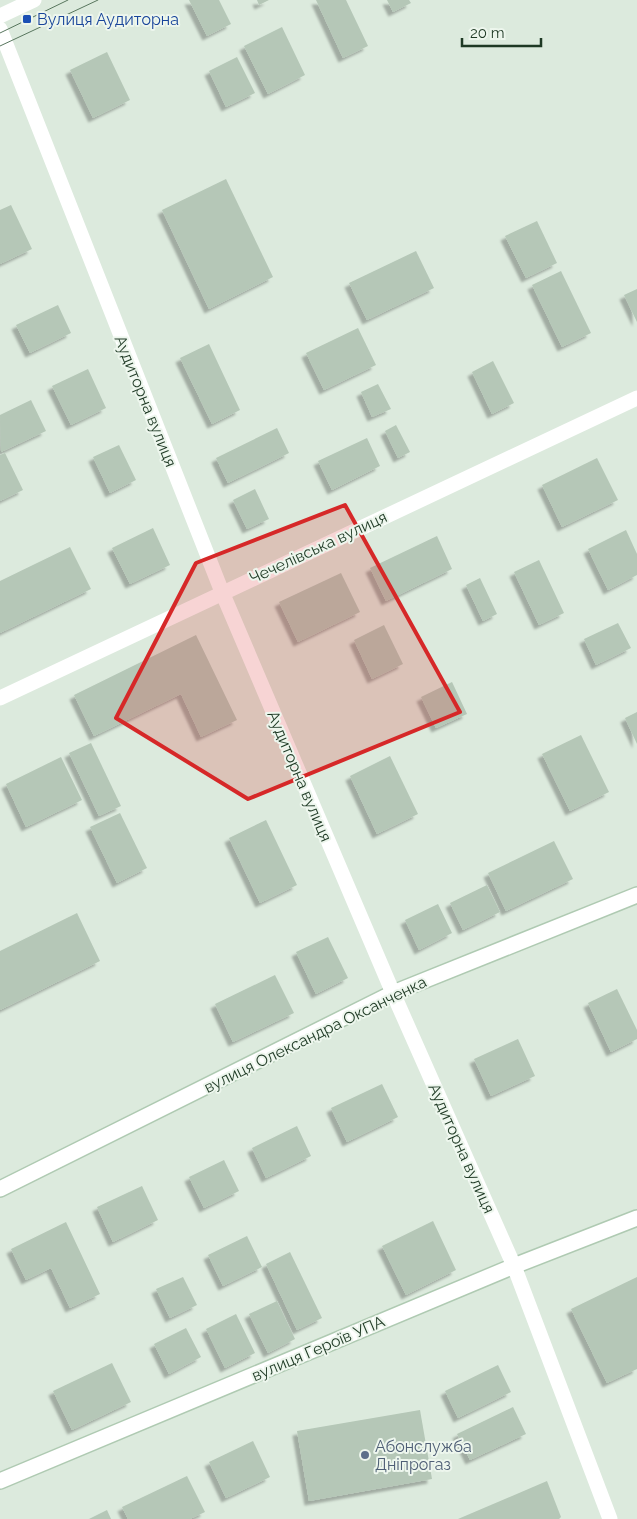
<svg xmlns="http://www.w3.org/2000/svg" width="637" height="1519" font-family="Raleway,sans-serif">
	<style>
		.building { fill: #b5c7b7; filter: url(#shadow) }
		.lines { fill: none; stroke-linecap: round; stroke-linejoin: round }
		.secondary-casing { stroke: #afcab2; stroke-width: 18 }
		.street { stroke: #fff; stroke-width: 15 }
		.secondary { stroke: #fff; stroke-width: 15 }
		.tram { stroke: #58765e; stroke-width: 1 }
		.marked { fill: #d62828; fill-opacity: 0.2; stroke: #d62828; stroke-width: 4; stroke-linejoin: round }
		.transit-dot { fill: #1a4fb4; stroke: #edf6ed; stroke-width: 2 }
		.service-dot { fill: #5c6f8a; stroke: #edf6ed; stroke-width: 2 }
		.labels { text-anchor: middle; stroke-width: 4; stroke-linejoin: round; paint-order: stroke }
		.transit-label { font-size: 16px; fill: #164399; stroke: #edf6ed; text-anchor: start }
		.street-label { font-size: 16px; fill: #1e3924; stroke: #edf6ed }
		.service-label { font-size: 16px; fill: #4e5e75; stroke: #edf6ed; text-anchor: start }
	</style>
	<defs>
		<filter id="shadow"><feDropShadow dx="-4.5" dy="4.5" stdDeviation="1" flood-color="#0004"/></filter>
	</defs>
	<rect width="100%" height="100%" fill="#dceadd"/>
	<!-- building -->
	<g class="building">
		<path d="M189 0H219L231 24 207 36Z"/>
		<path d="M257 0H269L259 5Z"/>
		<path d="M316 0H346L368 46 343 58Z"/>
		<path d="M387 0H409L411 3 393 12Z"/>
		<path d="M282 27 305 75 268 94 244 46Z"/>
		<path d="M107 52 130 100 93 118 70 70Z"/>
		<path d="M237 57 255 93 226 107 209 71Z"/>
		<path d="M226 179 273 277 209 309 162 210Z"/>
		<path d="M11 205 32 249 0 264V210Z"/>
		<path d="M537 221 557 263 526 278 505 236Z"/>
		<path d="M416 251 434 288 367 320 349 283Z"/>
		<path d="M561 271 591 333 562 347 532 285Z"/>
		<path d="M637 289V322L624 295Z"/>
		<path d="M58 305 71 333 30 353 16 325Z"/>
		<path d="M358 328 376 365 324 390 306 353Z"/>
		<path d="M209 344 240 410 212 424 180 358Z"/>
		<path d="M493 361 514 403 492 414 472 372Z"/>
		<path d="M88 369 106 408 71 425 52 386Z"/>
		<path d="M378 384 391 409 372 417 361 392Z"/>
		<path d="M31 400 46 431 1 452 0 415Z"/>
		<path d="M396 425 410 452 398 458 385 431Z"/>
		<path d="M277 428 289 453 228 483 216 458Z"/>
		<path d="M367 438 380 466 332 490 318 461Z"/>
		<path d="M119 445 136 480 110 493 93 457Z"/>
		<path d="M5 453 23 490 0 501V455Z"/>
		<path d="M597 458 618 500 562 527 542 485Z"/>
		<path d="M255 489 269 519 247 529 233 500Z"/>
		<path d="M153 528 170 565 130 584 112 548Z"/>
		<path d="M626 530 637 554V575L608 590 588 549Z"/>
		<path d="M437 536 452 569 386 601 370 568Z"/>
		<path d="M70 547 91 589 0 633V581Z"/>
		<path d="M539 560 564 613 539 625 514 572Z"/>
		<path d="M341 573 360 612 298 642 279 602Z"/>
		<path d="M480 578 497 614 483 621 466 585Z"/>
		<path d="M618 623 631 648 596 665 584 639Z"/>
		<path d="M384 625 403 664 372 679 354 640Z"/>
		<path d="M196 635 237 720 201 737 181 694 94 736 74 695Z"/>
		<path d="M452 682 467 714 436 728 421 697Z"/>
		<path d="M637 712V744L625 718Z"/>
		<path d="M581 735 609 792 570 811 542 754Z"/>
		<path d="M91 743 121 806 99 816 69 753Z"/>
		<path d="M390 756 418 814 377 834 350 776Z"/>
		<path d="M61 757 82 800 26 827 6 784Z"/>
		<path d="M120 813 147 868 117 883 90 827Z"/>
		<path d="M266 820 297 885 260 903 229 838Z"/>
		<path d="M554 841 573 879 506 911 488 873Z"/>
		<path d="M487 885 500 912 463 930 450 903Z"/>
		<path d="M438 904 452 933 419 950 405 920Z"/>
		<path d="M77 913 100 961 0 1010V951Z"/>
		<path d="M328 937 348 978 316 994 296 952Z"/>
		<path d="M275 975 294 1013 233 1042 215 1004Z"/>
		<path d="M617 989 637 1030V1039L611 1052 588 1003Z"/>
		<path d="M518 1039 535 1076 491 1096 474 1059Z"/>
		<path d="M382 1084 398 1117 347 1142 331 1108Z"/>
		<path d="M297 1126 311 1156 266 1178 252 1148Z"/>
		<path d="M224 1160 239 1191 204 1208 189 1177Z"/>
		<path d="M142 1186 158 1220 113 1242 97 1207Z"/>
		<path d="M433 1221 456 1270 406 1295 382 1246Z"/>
		<path d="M66 1222 100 1294 70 1308 51 1268 26 1280 11 1249Z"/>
		<path d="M247 1236 262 1267 223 1286 208 1255Z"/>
		<path d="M290 1252 322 1318 297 1330 266 1264Z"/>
		<path d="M183 1277 197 1305 170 1318 156 1289Z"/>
		<path d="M637 1277V1369L607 1383 571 1309Z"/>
		<path d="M277 1301 295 1339 268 1353 249 1314Z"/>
		<path d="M236 1314 255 1353 225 1368 206 1329Z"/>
		<path d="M186 1328 201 1357 169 1374 154 1344Z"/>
		<path d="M112 1363 131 1402 72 1430 53 1391Z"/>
		<path d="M498 1365 511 1392 458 1418 445 1391Z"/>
		<path d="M513 1407 526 1434 470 1460 457 1434Z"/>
		<path d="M420 1410 432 1479 309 1501 297 1431Z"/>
		<path d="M253 1441 270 1477 226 1498 209 1462Z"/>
		<path d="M187 1476 205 1512 190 1519H128L122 1507Z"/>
		<path d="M547 1481 561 1517 559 1519H458Z"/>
		<path d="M107 1510 111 1519H89Z"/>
	</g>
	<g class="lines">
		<!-- secondary casing -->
		<g class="secondary-casing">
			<g id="secondary">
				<path d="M0 1189 393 993 637 895"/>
				<path d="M0 1481 514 1266 637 1218"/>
			</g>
		</g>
		<!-- street -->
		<g class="street">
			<path d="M0 16 34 0"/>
			<path d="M0 29 222 592 393 993 514 1266 610 1519"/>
			<path d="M0 698 637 398"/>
		</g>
		<!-- secondary -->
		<use href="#secondary" class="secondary"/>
		<!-- tram -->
		<g class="tram">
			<path d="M0 33 68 0"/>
			<path d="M0 46 98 0"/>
		</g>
	</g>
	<!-- marked area -->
	<path class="marked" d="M345 505 460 712 248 799 116 718 196 563Z"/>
	<!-- markers -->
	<rect class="transit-dot" x="22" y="14" width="10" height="10" rx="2.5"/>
	<circle class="service-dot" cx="365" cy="1455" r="5"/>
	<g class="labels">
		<!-- transit labels -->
		<g class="transit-label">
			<text x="37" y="25">Вулиця Аудиторна</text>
		</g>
		<!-- street labels -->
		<g class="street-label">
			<text transform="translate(146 401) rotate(68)" y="6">Аудиторна вулиця</text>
			<text transform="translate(318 547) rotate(-25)" y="6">Чечелівська вулиця</text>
			<text transform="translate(300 776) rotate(67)" y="6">Аудиторна вулиця</text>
			<text transform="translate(315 1034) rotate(-26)" y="6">вулиця Олександра Оксанченка</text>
			<text transform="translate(462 1148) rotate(66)" y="6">Аудиторна вулиця</text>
			<text transform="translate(318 1348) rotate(-23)" y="6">вулиця Героїв УПА</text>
		</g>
		<!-- service labels -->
		<g class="service-label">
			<text x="375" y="1452">Абонслужба<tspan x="375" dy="18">Дніпрогаз</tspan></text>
		</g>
	</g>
	<!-- scale -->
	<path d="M462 38v8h79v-8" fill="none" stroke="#1e3924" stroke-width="2.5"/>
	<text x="470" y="38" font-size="15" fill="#1e3924" stroke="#edf6ed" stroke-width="4" paint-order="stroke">20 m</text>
</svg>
